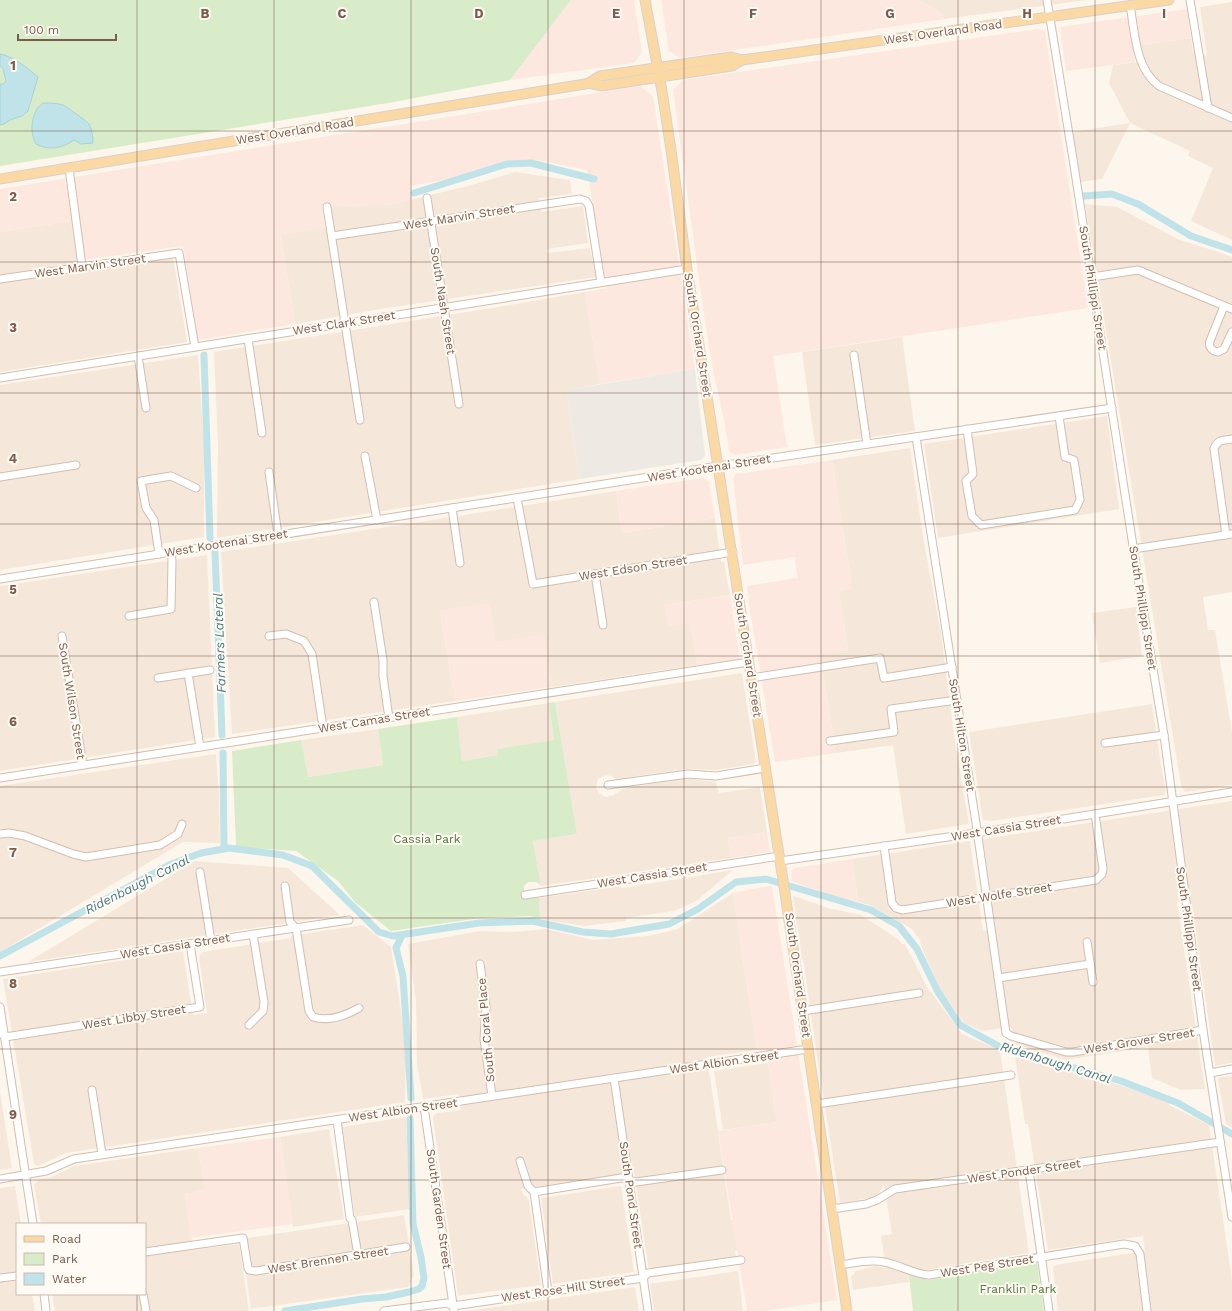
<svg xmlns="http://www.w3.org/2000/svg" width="1232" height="1311" font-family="'Work Sans',sans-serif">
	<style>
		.residential { fill: #f5e8da }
		.commercial { fill: #fde8e0 }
		.industrial { fill: #efe9e4 }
		.green { fill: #d8ecc9 }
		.water { fill: #bfe3e8; stroke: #a5d3da }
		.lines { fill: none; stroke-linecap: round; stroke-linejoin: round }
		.canal { stroke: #bfe3e8; stroke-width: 7 }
		.minor-casing { stroke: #d1beb0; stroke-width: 9 }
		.major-casing { stroke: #dad1cd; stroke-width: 11 }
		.minor { stroke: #fff; stroke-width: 7 }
		.major { stroke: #fbd9a5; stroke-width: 9 }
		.grid { fill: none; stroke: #7a5c4d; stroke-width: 1; stroke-opacity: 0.55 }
		.labels { text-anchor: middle; stroke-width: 4; stroke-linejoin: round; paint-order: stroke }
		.street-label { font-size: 12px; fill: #7a5c4d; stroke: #fffaf3 }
		.park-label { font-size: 12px; fill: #537a41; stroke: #fffaf3 }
		.water-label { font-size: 13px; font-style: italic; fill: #437c86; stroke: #fffaf3 }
		.grid-label { font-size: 13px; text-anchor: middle; font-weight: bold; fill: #7a5c4d; stroke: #fffaf3; stroke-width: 4; stroke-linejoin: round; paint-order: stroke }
	</style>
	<rect width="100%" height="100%" fill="#fdf6ec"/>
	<!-- residential -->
	<g class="residential">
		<path d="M919 0H1087L944 19 942 14Z"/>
		<path d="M1232 2V240L1191 221 1213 168 1188 156 1190 151 1130 123 1102 179 1081 182 1073 132 1130 123 1109 83 1113 65 1145 61 1141 45 1191 38 1193 52 1207 56 1200 7Z"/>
		<path d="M515 172 570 180 572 194 539 198 541 212 583 206 588 243 547 249V253L590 248 596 277 387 308 295 324 280 234 334 226 331 206 388 205 472 185Z"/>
		<path d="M1085 204 1117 207 1180 240 1219 252 1232 257V592L1203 597 1208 630H1215L1232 732V785L1185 792 1181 785Z"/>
		<path d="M71 221 77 261 80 272 173 257 187 342 0 372V232Z"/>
		<path d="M585 292 600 384 566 390 580 479 217 538 218 444 214 352 492 308Z"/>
		<path d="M902 337 915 431 815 445 802 352Z"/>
		<path d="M198 355 204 446V537L0 570V385Z"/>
		<path d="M1107 416 1119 509 938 538 924 444Z"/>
		<path d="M910 448 923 537 941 633 954 735 969 824 906 834 893 745 836 753 820 654 848 650 839 591 852 588 832 460Z"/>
		<path d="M616 491 622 533 715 518 721 562H724L730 595 664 605 691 623 697 665 552 687 544 635 496 642 440 611 455 701 232 734 221 552 426 521Z"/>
		<path d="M207 555 215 737 0 771V586Z"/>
		<path d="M1136 607 1142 656 1100 663 1092 613Z"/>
		<path d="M742 673 756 762 753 764 716 770 685 769 616 779 611 776 606 775 598 779 596 787 600 794 606 797 614 795 622 789 685 778 716 782 719 793 760 787 767 832 728 838 731 858 541 886 533 841 577 834 555 702Z"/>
		<path d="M549 703 554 740 498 749V755L462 761 457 717Z"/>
		<path d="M1152 704 1161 766 1166 791 1164 795 992 821 983 820 969 732Z"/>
		<path d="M378 729 383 765 307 777 301 740Z"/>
		<path d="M216 754 219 795 220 843 183 842 0 952V786Z"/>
		<path d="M1232 801V1063L1215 1066 1192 904 1177 902 1205 1089 1181 1090 1152 1078 1148 1047 1066 1060 1014 1044 1011 1027 982 1031 964 1023 940 989 921 946 920 940 912 929 870 905 858 902 852 859 970 841 983 931 995 929 983 839Z"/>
		<path d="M195 861 288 868 340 915 28 962Z"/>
		<path d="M733 870 696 901 674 911 626 918V921L584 926 540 919 539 898 621 886 622 888Z"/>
		<path d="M733 893 757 1050 707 1057 731 1220H733L738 1250 735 1251 736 1258 649 1271 634 1172 521 1189 523 1194 527 1197 529 1202 541 1285 458 1296 433 1118 434 1115 437 1113 461 1110 459 1094 423 1099 417 1064 416 1000 408 944 480 931 513 932 546 929 593 940 648 936 678 929Z"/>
		<path d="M793 896 828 908 861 915 898 939 902 944H905L927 987 962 1034 1000 1050 1029 1253 926 1270 908 1266 909 1282 853 1290 851 1277 856 1271 875 1266 886 1268 881 1236 892 1234 884 1185 876 1197 840 1203 817 1056 803 959H802Z"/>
		<path d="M363 925 391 947 406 1042 405 1102 66 1153 38 1166 34 1164 3 979 183 951 193 1015 206 1013H207L199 957 202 952 291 938V936L303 934Z"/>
		<path d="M1015 1057 1120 1085 1169 1102V1105L1209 1125 1232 1280V1311H1058L1053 1268 1055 1265 1145 1251 1143 1236 1048 1250 1028 1124H1025Z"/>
		<path d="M768 1063 777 1122 723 1130 714 1071Z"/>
		<path d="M1232 1076V1128L1226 1124 1218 1079 1220 1077Z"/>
		<path d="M0 1092 12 1168 0 1170Z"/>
		<path d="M406 1117 410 1209 355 1217 342 1127Z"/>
		<path d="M329 1129 344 1219 293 1227 280 1137Z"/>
		<path d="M198 1148 205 1190 185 1194 193 1250 239 1244 249 1311H55L52 1294H145V1224H41L34 1185 38 1180 52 1177 74 1166Z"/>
		<path d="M15 1186 21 1224H17V1294H32L35 1311H0V1188Z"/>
		<path d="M621 1186 634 1272 553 1284 541 1198Z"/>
		<path d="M404 1215 414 1275 408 1287 251 1309 241 1239Z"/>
		<path d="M738 1271 743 1311H654L650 1284Z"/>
		<path d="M635 1287 639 1311H467Z"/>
	</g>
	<!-- commercial -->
	<g class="commercial">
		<path d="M571 0H634L642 52 634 63 510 80Z"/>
		<path d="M661 0H919L942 14 944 19 680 58 669 51Z"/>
		<path d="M1187 9 1191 38 1133 46 1135 62 1066 71 1060 27Z"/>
		<path d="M1038 29 1045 31 1088 308 773 356 787 447 735 455 729 451 725 425 712 365 704 316 673 90 683 80Z"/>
		<path d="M640 86 653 96 695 369 600 384 585 292 607 288 587 170 536 160 505 161 461 177 410 186 412 200 388 205 322 206 325 228 280 235 295 324 198 340 183 246 77 261 71 221 0 232V189Z"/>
		<path d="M832 460 852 588 839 591 848 650 820 655 836 753 775 762 749 604 747 586 797 578 795 557 743 565 733 478 736 474Z"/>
		<path d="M703 478 709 482 715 518 622 533 616 491Z"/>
		<path d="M730 595 740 659 697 665 691 623 668 626 664 605Z"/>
		<path d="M490 603 496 642 544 634 552 687 455 701 440 610Z"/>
		<path d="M767 832 770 852 731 858 728 838Z"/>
		<path d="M852 859 858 902 830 896 792 881 791 871 795 868Z"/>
		<path d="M768 886H772L837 1300 764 1311H747L718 1131 777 1122 766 1049 757 1050 733 893Z"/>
		<path d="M280 1137 293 1224 191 1238 185 1194 205 1190 198 1148Z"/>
	</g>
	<!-- industrial -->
	<path class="industrial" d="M695 369 705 455 701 460 580 479 566 390Z"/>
	<!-- green -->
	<g class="green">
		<path d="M0 0H571L510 80 388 103 0 166Z"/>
		<path d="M555 702 577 834 533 841 541 886 537 882H528L524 886V892L529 898H539L540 919 531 916 480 918 391 931 355 902 338 881 296 851 236 847 232 751 301 740 308 777 383 765 378 729 457 717 462 761 498 755 497 749 554 740 549 703Z"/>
		<path d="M1037 1263 1044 1311H913L909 1275 928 1280Z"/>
	</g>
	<!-- water -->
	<g class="water">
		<path d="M0 54C15 57 27 68 38 77L28 111 22 116 10 120 4 124 0 125V84H3L6 81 3 69 0 65Z"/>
		<path d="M43 103C50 103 56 103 63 105 65 106 87 121 89 124 92 129 93 137 93 143L81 144 74 140C63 148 49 151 36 144 29 132 31 111 43 103Z"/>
	</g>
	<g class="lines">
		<!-- canal -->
		<g class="canal">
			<path d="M414 193 507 164 531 163 594 179"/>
			<path d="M1084 196 1112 194 1138 204 1191 236 1232 250"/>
			<path d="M204 355 210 538"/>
			<path d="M215 552 222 735"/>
			<path d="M223 753 224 849"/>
			<path d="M402 935 396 948 403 976 411 1098"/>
			<path d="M0 956 169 865 201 853 229 848 283 855 312 866 379 932 393 936 479 923 532 921 583 932 611 934 669 924 698 909 736 882 766 879 871 910 899 926 917 949 938 992 960 1025 1002 1048 1121 1081 1178 1103 1232 1134"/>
			<path d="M285 1311 362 1299 386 1297 409 1292 419 1289 422 1286 424 1278 421 1257 413 1224 410 1119"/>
		</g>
		<!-- minor casing -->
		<g class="minor-casing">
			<g id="minor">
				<path d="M1047 0 1073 159 1138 578 1164 735 1203 1030 1232 1217"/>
				<path d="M1190 0 1208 108"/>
				<path d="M1130 5C1135 33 1135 68 1159 86L1232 118"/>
				<path d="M69 168 82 266"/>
				<path d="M427 198 459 404"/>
				<path d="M327 207 360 420"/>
				<path d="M332 236 580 199 586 201 589 206 601 282"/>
				<path d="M1092 277 1138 270 1232 309"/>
				<path d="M0 279 179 253 195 347"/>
				<path d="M1224 306 1210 341C1208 347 1212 351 1218 352L1224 349 1232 332"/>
				<path d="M248 339 262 433"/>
				<path d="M854 355 867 444"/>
				<path d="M138 356 146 408"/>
				<path d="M0 378 687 269"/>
				<path d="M967 429 973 474 966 481 972 516 981 525 1075 510 1080 500 1074 460 1065 457 1059 416"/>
				<path d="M916 437 976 823 1006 1033 1011 1036 1066 1052H1073L1203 1030"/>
				<path d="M365 456 377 520"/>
				<path d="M269 472 278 535"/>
				<path d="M0 477 76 465"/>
				<path d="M517 498 533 584 733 552"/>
				<path d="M452 508 460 563"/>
				<path d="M1226 535 1214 449C1217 440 1223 440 1232 439"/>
				<path d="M1133 549 1232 534"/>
				<path d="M159 554 154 520 146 508 141 481 171 476 196 488"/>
				<path d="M595 574 603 625"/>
				<path d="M0 579 719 466 1112 408"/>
				<path d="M374 602 383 660V676L389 718"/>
				<path d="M129 616 171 609 172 561 171 552"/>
				<path d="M62 636 83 765"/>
				<path d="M269 636 286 634 304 641 312 654 323 728"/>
				<path d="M188 673 200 747"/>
				<path d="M158 678 210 670"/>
				<path d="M751 678 880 658 884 678 952 667"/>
				<path d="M830 741 894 732 891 709 957 700"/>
				<path d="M1105 743 1164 735"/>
				<path d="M0 778 749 662"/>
				<path d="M608 785 688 774 716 776 766 768"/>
				<path d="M0 834 9 833 25 836 73 854 86 857 160 845 178 834 182 824"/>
				<path d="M884 846 892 903 896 908 902 910 1096 880 1102 874 1103 869 1095 814"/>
				<path d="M780 861 976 833 1232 792"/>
				<path d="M200 872 211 941"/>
				<path d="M285 886 290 922 296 928 309 1011 313 1017C329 1022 345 1016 359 1008"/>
				<path d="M525 895 780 856"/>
				<path d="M1087 942 1093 982"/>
				<path d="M480 964 486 1007 484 1039 492 1096"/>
				<path d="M0 972 349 920"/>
				<path d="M998 978 1090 964"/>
				<path d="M0 1007 33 1224"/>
				<path d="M803 1011 919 993"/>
				<path d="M249 1025 263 1011 264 1002 253 934"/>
				<path d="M0 1032 5 1037 200 1007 190 944"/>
				<path d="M1210 1073 1232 1069"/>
				<path d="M614 1078 648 1311"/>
				<path d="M92 1090 102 1154"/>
				<path d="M817 1104 1011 1075"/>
				<path d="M424 1107 454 1311"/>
				<path d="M337 1120 350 1218 352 1220 358 1255"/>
				<path d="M520 1161 528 1186 534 1192 548 1292"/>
				<path d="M1029 1170 1049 1311"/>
				<path d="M0 1179 46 1171 74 1159 808 1049"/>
				<path d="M534 1192 621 1178 636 1182 722 1170"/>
				<path d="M832 1209 866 1204 877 1200 895 1189 1220 1142"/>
				<path d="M145 1252 243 1238 248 1268 249 1270 256 1271 406 1247"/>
				<path d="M840 1265C854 1263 870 1259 884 1262 900 1265 913 1274 929 1275L1124 1244 1135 1246 1140 1254 1147 1311"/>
				<path d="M0 1278 17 1276"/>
				<path d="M44 1294 46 1311"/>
				<path d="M143 1294 146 1311"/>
				<path d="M384 1311 447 1303 453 1306 643 1278 648 1273 741 1260"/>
			</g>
		</g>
		<!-- major casing -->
		<g class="major-casing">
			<g id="major">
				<path d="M645 0 662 91 671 150 687 269 783 880 847 1311"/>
				<path d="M589 83 601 86 732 66 742 60 1169 0"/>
				<path d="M0 179 585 84 589 83 600 76 731 57 742 60"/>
			</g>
		</g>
		<!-- minor -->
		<use href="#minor" class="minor"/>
		<!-- major -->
		<use href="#major" class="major"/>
	</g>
	<!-- grid -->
	<path class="grid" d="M137 0V1224M274 0V1311M411 0V1311M548 0V1311M684 0V1311M821 0V1311M958 0V1311M1095 0V1311M0 131H1232M0 262H1232M0 393H1232M0 524H1232M0 656H1232M0 787H1232M0 918H1232M0 1049H1232M0 1180H1232M137 1294V1311"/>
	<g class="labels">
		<!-- street labels -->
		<g class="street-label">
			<text transform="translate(943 32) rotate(-8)" y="4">West Overland Road</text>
			<text transform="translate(295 131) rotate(-9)" y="4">West Overland Road</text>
			<text transform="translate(459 217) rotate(-9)" y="4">West Marvin Street</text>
			<text transform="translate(90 266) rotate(-8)" y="4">West Marvin Street</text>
			<text transform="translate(1093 288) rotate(81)" y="4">South Phillippi Street</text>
			<text transform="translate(443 301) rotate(81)" y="4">South Nash Street</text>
			<text transform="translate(344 323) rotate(-9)" y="4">West Clark Street</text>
			<text transform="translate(698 335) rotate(81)" y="4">South Orchard Street</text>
			<text transform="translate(709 468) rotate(-9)" y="4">West Kootenai Street</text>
			<text transform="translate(226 543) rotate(-9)" y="4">West Kootenai Street</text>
			<text transform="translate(633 568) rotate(-9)" y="4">West Edson Street</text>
			<text transform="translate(1143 608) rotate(81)" y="4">South Phillippi Street</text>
			<text transform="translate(748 655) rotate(81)" y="4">South Orchard Street</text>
			<text transform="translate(72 701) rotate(81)" y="4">South Wilson Street</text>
			<text transform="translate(374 720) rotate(-9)" y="4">West Camas Street</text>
			<text transform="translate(962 735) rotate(81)" y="4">South Hilton Street</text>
			<text transform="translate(1006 828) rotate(-9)" y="4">West Cassia Street</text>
			<text transform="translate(652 875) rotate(-9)" y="4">West Cassia Street</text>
			<text transform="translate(999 895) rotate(-9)" y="4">West Wolfe Street</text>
			<text transform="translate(1189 929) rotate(82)" y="4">South Phillippi Street</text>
			<text transform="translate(175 946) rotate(-9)" y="4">West Cassia Street</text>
			<text transform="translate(798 975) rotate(82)" y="4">South Orchard Street</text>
			<text transform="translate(134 1017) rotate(-9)" y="4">West Libby Street</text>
			<text transform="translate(486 1030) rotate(-95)" y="4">South Coral Place</text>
			<text transform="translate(1139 1041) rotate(-9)" y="4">West Grover Street</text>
			<text transform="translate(724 1062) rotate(-8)" y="4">West Albion Street</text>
			<text transform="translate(403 1110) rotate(-8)" y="4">West Albion Street</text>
			<text transform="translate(1024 1171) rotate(-8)" y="4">West Ponder Street</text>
			<text transform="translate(631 1195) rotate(82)" y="4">South Pond Street</text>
			<text transform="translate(439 1209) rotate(82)" y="4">South Garden Street</text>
			<text transform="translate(328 1260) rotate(-9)" y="4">West Brennen Street</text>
			<text transform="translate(987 1266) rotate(-9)" y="4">West Peg Street</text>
			<text transform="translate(563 1289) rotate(-8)" y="4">West Rose Hill Street</text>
		</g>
		<!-- park labels -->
		<g class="park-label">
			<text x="427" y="843">Cassia Park</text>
			<text x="1018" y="1293">Franklin Park</text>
		</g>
		<!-- water labels -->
		<g class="water-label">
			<text transform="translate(219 643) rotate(-92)" y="5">Farmers Lateral</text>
			<text transform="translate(137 884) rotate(-27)" y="5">Ridenbaugh Canal</text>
			<text transform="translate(1056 1062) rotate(17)" y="5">Ridenbaugh Canal</text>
		</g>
	</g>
	<g class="grid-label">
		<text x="205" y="18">B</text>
		<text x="342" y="18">C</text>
		<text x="479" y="18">D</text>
		<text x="616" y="18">E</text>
		<text x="753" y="18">F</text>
		<text x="890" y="18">G</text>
		<text x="1027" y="18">H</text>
		<text x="1164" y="18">I</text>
		<text x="13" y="70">1</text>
		<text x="13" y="201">2</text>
		<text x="13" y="332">3</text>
		<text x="13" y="463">4</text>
		<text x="13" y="594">5</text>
		<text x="13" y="726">6</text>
		<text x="13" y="857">7</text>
		<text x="13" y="988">8</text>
		<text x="13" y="1119">9</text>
	</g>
	<!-- legend -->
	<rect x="16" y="1223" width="130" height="72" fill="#fffaf3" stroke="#cabbb1"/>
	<rect x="24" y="1236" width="20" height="6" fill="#fbd9a5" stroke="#cabbb1"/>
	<text x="52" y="1243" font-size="12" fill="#7a5c4d">Road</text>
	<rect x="24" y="1253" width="20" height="12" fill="#d8ecc9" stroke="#cabbb1"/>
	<text x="52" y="1263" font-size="12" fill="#7a5c4d">Park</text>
	<rect x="24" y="1273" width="20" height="12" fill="#bfe3e8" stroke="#cabbb1"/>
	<text x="52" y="1283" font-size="12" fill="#7a5c4d">Water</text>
	<!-- scale -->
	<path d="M18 34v6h98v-6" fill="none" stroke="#7a5c4d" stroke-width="2"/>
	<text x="24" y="34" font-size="12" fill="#7a5c4d" stroke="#fffaf3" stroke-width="3" paint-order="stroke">100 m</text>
</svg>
